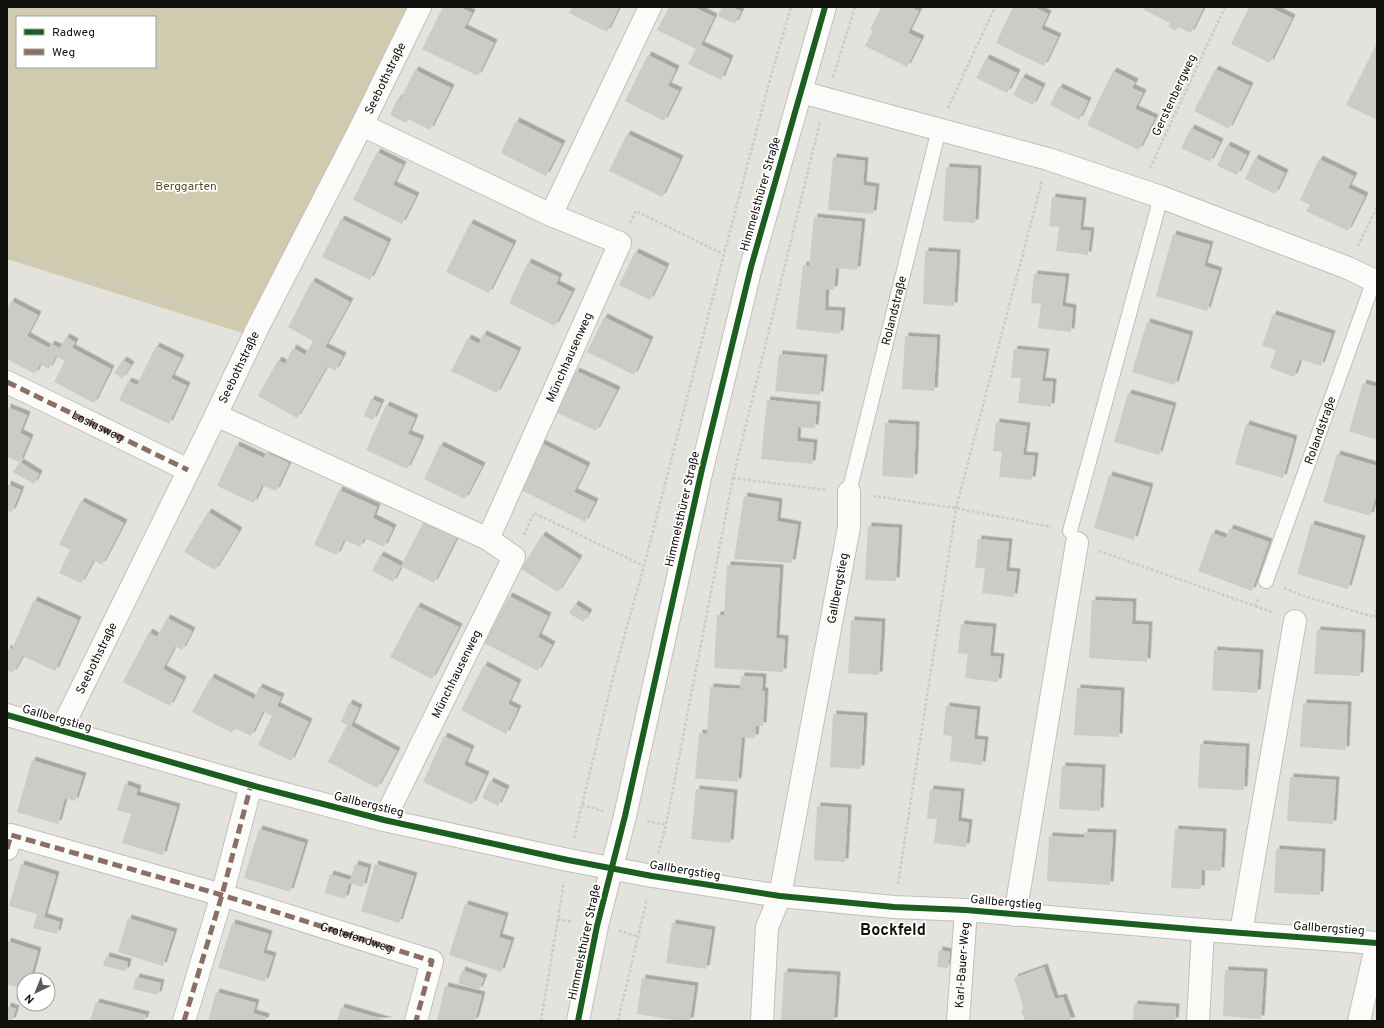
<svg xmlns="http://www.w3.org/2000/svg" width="1384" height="1028" font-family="Overpass,sans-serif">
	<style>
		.green { fill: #d0caae; fill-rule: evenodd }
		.building { fill: #cccbc7; filter: url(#shadow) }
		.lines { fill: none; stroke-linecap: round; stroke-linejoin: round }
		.service-casing { stroke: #c0bfbb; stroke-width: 16 }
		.minor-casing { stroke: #c0bfbb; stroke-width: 24 }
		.tertiary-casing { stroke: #c0bfbb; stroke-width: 24 }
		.path { stroke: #cbcbca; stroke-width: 2.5; stroke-dasharray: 3 2; stroke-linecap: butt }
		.service { stroke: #fbfbfa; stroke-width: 14 }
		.minor { stroke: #fbfbfa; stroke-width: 22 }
		.tertiary { stroke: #fbfbfa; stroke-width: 22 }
		.quiet { stroke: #8d6e63; stroke-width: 5; stroke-dasharray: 10 5; stroke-linecap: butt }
		.cycleway-casing { stroke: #fff; stroke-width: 8 }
		.cycleway { stroke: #1b5e20; stroke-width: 6 }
		.labels { text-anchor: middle; stroke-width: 3.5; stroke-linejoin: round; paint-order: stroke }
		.street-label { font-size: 12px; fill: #10100d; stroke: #fff }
		.park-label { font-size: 12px; fill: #5b5016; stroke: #fff }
		.district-label { font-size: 16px; font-weight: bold; fill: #10100d; stroke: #fff }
	</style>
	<defs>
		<filter id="shadow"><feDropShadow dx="3.5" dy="-3.5" stdDeviation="0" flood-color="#0004"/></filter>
	</defs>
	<rect width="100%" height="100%" fill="#e3e2dd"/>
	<!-- green -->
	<path class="green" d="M7 7H410L249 335 7 259ZM17 17H155V67H17Z"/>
	<!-- building -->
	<g class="building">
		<path d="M443 7H460L472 13 464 28 494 43 478 76 422 49Z"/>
		<path d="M573 7H619L607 32 569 13Z"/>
		<path d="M669 7H696V8L714 17 701 45 730 59 721 80 688 64 696 49 657 30Z"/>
		<path d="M722 7H731L741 11 735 24 718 16Z"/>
		<path d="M881 7H911L919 11 908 33 921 39 907 67 865 46 873 31 870 30Z"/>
		<path d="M1013 7H1034L1048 14 1041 29 1058 37 1044 66 996 43Z"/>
		<path d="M1145 7H1204L1191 33 1178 27 1176 31 1168 27 1170 23 1144 10Z"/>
		<path d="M1249 7H1270L1292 18 1270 63 1231 44Z"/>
		<path d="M1377 43V120L1346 105Z"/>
		<path d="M648 55 676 69 668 86 679 91 664 121 625 101Z"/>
		<path d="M986 58 1017 73 1007 93 976 78Z"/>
		<path d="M1215 69 1250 86 1229 129 1194 111Z"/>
		<path d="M415 70 451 88 430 130 408 119 406 123 390 115 398 98 400 100Z"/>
		<path d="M1113 71 1135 82 1132 88 1143 93 1135 109 1155 118 1139 150 1087 125Z"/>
		<path d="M1022 77 1042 87 1033 105 1013 95Z"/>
		<path d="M1059 87 1088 101 1079 120 1050 105Z"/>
		<path d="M516 121 562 144 546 176 501 153Z"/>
		<path d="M1191 128 1220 142 1210 162 1181 148Z"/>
		<path d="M627 134 680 159 662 197 609 171Z"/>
		<path d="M1227 145 1247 155 1237 175 1217 166Z"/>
		<path d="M377 152 403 165 393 185 416 196 402 224 353 200Z"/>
		<path d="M833 157 865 161 863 185 876 187 873 214 828 210Z"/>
		<path d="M1255 158 1285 173 1275 194 1245 179Z"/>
		<path d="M1319 159 1354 176 1348 188 1365 196 1348 231 1306 211 1310 205 1300 200Z"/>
		<path d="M946 167 978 169 975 223 943 221Z"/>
		<path d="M1052 197 1083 201 1080 230 1091 231 1088 255 1056 251 1059 227 1049 226Z"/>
		<path d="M814 217 862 222 857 270 836 268 834 290 826 289 825 310 842 311 840 334 796 329 803 265 809 266Z"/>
		<path d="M341 219 388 242 370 280 322 257Z"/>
		<path d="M470 223 513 244 489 293 446 272Z"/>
		<path d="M1173 234 1210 245 1204 266 1219 271 1207 311 1156 296Z"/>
		<path d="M925 251 957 253 954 306 923 304Z"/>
		<path d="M635 252 666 267 650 300 619 285Z"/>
		<path d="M528 262 559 277 556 284 572 292 555 326 509 303Z"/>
		<path d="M1034 274 1066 277 1062 306 1073 308 1071 332 1038 328 1041 304 1031 303Z"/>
		<path d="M312 281 350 302 325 347 343 356 335 371 327 366 297 418 258 396 278 360 285 364 293 348 305 355 313 341 288 327Z"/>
		<path d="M11 301 38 315 27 336 49 348 51 344 60 348 66 337 75 342 72 348 111 369 94 403 54 382 65 361 56 356 49 369 40 364 35 374 7 359V310Z"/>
		<path d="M1273 314 1332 334 1321 366 1300 359 1294 377 1270 368 1276 350 1262 346Z"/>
		<path d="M604 317 650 340 634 375 587 352Z"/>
		<path d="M1147 322 1190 335 1175 385 1132 372Z"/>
		<path d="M483 334 518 351 497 393 451 371 468 338 479 344Z"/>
		<path d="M905 336 937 338 934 391 902 389Z"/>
		<path d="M156 346 181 358 171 378 187 386 169 424 119 400 128 381 137 385Z"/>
		<path d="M1014 349 1046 352 1042 381 1053 382 1051 407 1018 403 1021 378H1011Z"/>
		<path d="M779 354 824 358 820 395 775 391Z"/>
		<path d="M123 360 131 365 122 379 114 373Z"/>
		<path d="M576 371 617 390 596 431 556 412Z"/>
		<path d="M1363 383 1377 387V440L1349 431Z"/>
		<path d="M1128 393 1173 406 1159 455 1114 442Z"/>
		<path d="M371 399 381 403 373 420 364 416Z"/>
		<path d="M767 400 817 405 815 428 798 427 797 441 814 443 812 464 761 459Z"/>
		<path d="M386 405 415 418 408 434 421 439 407 469 366 450Z"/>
		<path d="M7 407 27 415 20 433 30 438 20 462 39 474 34 484 13 472 20 462 7 457Z"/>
		<path d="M996 422 1027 426 1023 455 1035 456 1032 480 999 477 1002 452 993 451Z"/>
		<path d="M885 423 916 425 914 478 882 476Z"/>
		<path d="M1246 424 1294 439 1283 478 1235 464Z"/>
		<path d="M541 443 587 466 574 492 595 502 585 522 519 489Z"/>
		<path d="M236 445 264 458 266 452 289 463 276 491 262 485 254 503 217 486Z"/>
		<path d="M440 445 482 466 465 499 424 479Z"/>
		<path d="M1337 454 1377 466V493L1370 516 1323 502Z"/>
		<path d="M1109 475 1150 487 1134 540 1094 528Z"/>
		<path d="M7 484 21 490 12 512 7 511Z"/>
		<path d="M339 490 377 507 373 518 393 528 384 547 364 538 360 547 344 540 337 555 314 545Z"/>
		<path d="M744 496 779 502 777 521 798 525 792 563 734 559Z"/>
		<path d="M81 501 124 523 102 565 94 560 81 583 59 573 70 550 59 544Z"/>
		<path d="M208 512 239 531 215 570 184 552Z"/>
		<path d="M425 519 458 535 434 583 401 566Z"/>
		<path d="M1311 524 1362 539 1348 589 1297 574Z"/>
		<path d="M868 526 899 528 896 581 865 580Z"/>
		<path d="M1230 528 1269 542 1252 591 1198 571 1212 533 1226 538Z"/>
		<path d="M542 535 579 559 558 592 521 569Z"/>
		<path d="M978 539 1009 542 1006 571 1017 572 1014 597 982 593 985 568H975Z"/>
		<path d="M380 555 401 566 393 582 372 571Z"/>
		<path d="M727 565 780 568 776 638 785 639 783 672 714 668 717 615H724Z"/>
		<path d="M509 596 548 616 538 637 552 645 538 671 484 643Z"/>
		<path d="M34 600 78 620 55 671 23 656 13 673 7 670V648L11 651Z"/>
		<path d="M1092 600 1133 602 1132 624 1149 625 1147 662 1089 658Z"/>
		<path d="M575 604 589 613 583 622 569 613Z"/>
		<path d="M417 606 459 627 432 679 390 657Z"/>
		<path d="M167 618 192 631 182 650 175 646 163 669 183 680 170 706 123 682 149 632 157 637Z"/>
		<path d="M851 620 882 622 879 675 848 673Z"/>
		<path d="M961 624 993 627 990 656 1001 657 998 682 965 678 968 654 958 653Z"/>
		<path d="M1317 630 1362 633 1360 676 1314 674Z"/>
		<path d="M1214 650 1260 653 1257 693 1212 690Z"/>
		<path d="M484 665 518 683 508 704 518 709 506 734 461 710Z"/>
		<path d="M741 676 763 677 762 691H765L763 726H756L755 738 742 737 738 782 695 778 699 733 707 734 710 687 740 689Z"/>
		<path d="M211 677 254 699 259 687 281 697 277 706 309 722 291 761 258 745 272 716 263 711 251 736 235 728 232 733 192 712Z"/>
		<path d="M1077 688 1121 691 1119 737 1074 735Z"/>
		<path d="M349 703 359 708 351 726 397 751 377 788 328 762 347 725 341 722Z"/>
		<path d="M1303 703 1348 705 1346 750 1300 747Z"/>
		<path d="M946 706 977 710 974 739 985 740 982 765 950 761 952 736 943 735Z"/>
		<path d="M833 714 864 716 861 769 830 767Z"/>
		<path d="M444 736 471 749 464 765 486 775 472 805 423 782Z"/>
		<path d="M1200 744 1246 747 1244 790 1198 788Z"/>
		<path d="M32 760 83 776 75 801 65 798 58 824 17 812Z"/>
		<path d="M1062 766 1102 768 1100 811 1059 809Z"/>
		<path d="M1290 777 1336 780 1333 824 1287 821Z"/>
		<path d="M490 781 506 789 498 806 482 798Z"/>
		<path d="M125 784 138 789 136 795 177 807 163 855 122 843 131 814 117 810Z"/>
		<path d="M696 789 734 793 730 843 691 839Z"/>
		<path d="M930 789 961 792 958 821 969 823 966 847 934 843 937 819 927 818Z"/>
		<path d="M817 806 848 808 845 862 814 860Z"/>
		<path d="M259 829 305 843 290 892 244 878Z"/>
		<path d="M1175 829 1223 832 1221 871 1202 870 1201 889 1171 888Z"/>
		<path d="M1084 832 1113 833 1110 885 1047 881 1049 836 1084 838Z"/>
		<path d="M1276 849 1322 852 1320 895 1274 893Z"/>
		<path d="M21 864 56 875 44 917 60 922 57 934 33 928 37 914 9 906Z"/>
		<path d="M355 864 368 868 363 887 349 883 345 899 325 893 330 874 350 880Z"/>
		<path d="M375 864 414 876 399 923 361 911Z"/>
		<path d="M465 904 505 916 499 937 511 941 501 972 449 955Z"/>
		<path d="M128 918 174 932 163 966 118 952Z"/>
		<path d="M232 923 269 934 263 953 273 956 265 982 218 968Z"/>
		<path d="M672 923 712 930 706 969 666 963Z"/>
		<path d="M7 941 38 951 30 980H24V1001L16 999 19 988 7 984Z"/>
		<path d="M939 950 950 952 948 968 937 967Z"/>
		<path d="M106 956 128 962 126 971 103 966Z"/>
		<path d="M1044 967 1055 999 1063 997 1072 1021H1025L1021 1010 1024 1009 1014 978Z"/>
		<path d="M462 970 484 978 479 990 458 983Z"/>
		<path d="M1225 970 1264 972 1261 1019 1223 1016Z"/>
		<path d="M784 972 837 975 834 1021H781Z"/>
		<path d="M136 977 161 983 158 995 133 989Z"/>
		<path d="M642 978 695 986 690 1021H681L637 1014Z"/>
		<path d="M445 986 482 995 475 1021H437Z"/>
		<path d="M216 992 256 1003 253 1013 266 1017 265 1021H208Z"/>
		<path d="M96 1002 146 1015 144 1021H90Z"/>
		<path d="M1134 1004 1176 1007 1175 1021H1133Z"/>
		<path d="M7 1006 16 1009 12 1021H7Z"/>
		<path d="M341 1007 389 1021H337Z"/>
	</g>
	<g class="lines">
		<!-- service casing -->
		<g class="service-casing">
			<g id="service">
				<path id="s1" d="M849 492 939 129"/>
				<path d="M1070 531 1161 197"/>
				<path id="s2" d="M1266 581 1374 280"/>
			</g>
		</g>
		<!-- minor casing -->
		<g class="minor-casing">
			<g id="minor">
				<path d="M801 92 1048 159 1161 197 1348 268 1377 282"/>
				<path d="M362 125 551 215 650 7"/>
				<path id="s3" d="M7 382 188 470"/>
				<path id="s4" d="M216 415 488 539 620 243 551 215"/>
				<path d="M7 715 251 785 384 820 568 860 652 876 780 896 894 907 966 910 1203 930 1377 943"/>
				<path id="s5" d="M61 730 216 415 258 327 362 125 420 7"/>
				<path id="s6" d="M384 820 514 557 488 539"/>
				<path id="s7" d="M7 849 11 835 222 895 432 961 416 1021"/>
				<path d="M1015 915 1077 543"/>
				<path d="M1241 932 1295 621"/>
				<path d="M184 1021 222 895 251 785"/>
				<path id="s8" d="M762 1021 767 927 780 896 849 527V492"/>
				<path id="s9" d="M958 1021 966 910"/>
				<path d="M1198 1021 1203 930"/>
				<path d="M1359 1021 1377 943"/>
			</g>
		</g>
		<!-- tertiary casing -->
		<g class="tertiary-casing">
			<path id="tertiary" d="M578 1021 597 926 625 816 702 469 751 267 825 7"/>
		</g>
		<!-- path -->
		<g class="path">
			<path d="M833 77 855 7"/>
			<path d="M948 108 995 7"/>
			<path d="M1150 168 1225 7"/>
			<path d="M630 223 636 211 723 254"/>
			<path d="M1358 246 1377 207"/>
			<path d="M7 253 235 320"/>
			<path d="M733 478 827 490"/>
			<path d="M873 496 956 508 1051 527"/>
			<path d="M524 535 534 513 644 566"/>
			<path d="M1099 551 1255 606 1259 598"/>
			<path d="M1284 588 1301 595 1377 618"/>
			<path d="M1255 606 1274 613"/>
			<path d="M1374 617 1377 609"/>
			<path d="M582 805 603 811"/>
			<path d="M647 821 666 825"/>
			<path d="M574 838 614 673 644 566 724 254 769 83 791 7"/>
			<path d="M658 853 666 825 733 478 820 122"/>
			<path d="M898 884 956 508 1042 181"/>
			<path d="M558 919 573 922"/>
			<path d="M619 931 637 936"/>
			<path d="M541 1021 564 882"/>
			<path d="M618 1021 647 899"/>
		</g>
		<!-- service -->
		<use href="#service" class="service"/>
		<!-- minor -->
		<use href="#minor" class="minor"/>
		<!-- tertiary -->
		<use href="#tertiary" class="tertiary"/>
		<!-- quiet -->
		<g class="quiet">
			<path d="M7 382 188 470"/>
			<path d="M7 849 11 835 222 895 432 961 416 1021"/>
			<path d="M184 1021 222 895 251 785"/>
		</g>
		<!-- cycleway casing -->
		<g class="cycleway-casing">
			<g id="cycleway">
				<path d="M7 715 251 785 384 820 568 860 652 876 780 896 894 907 966 910 1203 930 1377 943"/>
				<path d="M578 1021 597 926 625 816 702 469 751 267 825 7"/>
			</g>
		</g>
		<!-- cycleway -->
		<use href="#cycleway" class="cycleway"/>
	</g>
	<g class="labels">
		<!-- street labels -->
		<g class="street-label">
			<text dy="4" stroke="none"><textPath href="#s5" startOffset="728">Seebothstraße</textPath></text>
			<text transform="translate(1174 95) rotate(-65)" y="4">Gerstenbergweg</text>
			<text transform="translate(760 194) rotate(-74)" y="4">Himmelsthürer Straße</text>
			<text dy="4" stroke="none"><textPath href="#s1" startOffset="187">Rolandstraße</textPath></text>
			<text dy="4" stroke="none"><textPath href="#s4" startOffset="498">Münchhausenweg</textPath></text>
			<text dy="4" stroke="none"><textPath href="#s5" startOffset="404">Seebothstraße</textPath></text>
			<text dy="4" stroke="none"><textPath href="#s3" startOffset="101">Losiusweg</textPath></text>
			<text dy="4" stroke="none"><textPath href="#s2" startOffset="160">Rolandstraße</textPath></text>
			<text transform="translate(682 509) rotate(-77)" y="4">Himmelsthürer Straße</text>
			<text dy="4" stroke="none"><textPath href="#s8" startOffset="441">Gallbergstieg</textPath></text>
			<text dy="4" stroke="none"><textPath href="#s5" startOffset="80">Seebothstraße</textPath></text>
			<text dy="4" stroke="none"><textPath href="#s6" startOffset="163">Münchhausenweg</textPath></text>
			<text transform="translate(57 718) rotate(16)" y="4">Gallbergstieg</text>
			<text transform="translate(369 804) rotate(14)" y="4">Gallbergstieg</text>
			<text transform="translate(685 870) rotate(9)" y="4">Gallbergstieg</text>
			<text transform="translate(1006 902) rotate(5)" y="4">Gallbergstieg</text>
			<text transform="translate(1329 928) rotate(4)" y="4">Gallbergstieg</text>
			<text dy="4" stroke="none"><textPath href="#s7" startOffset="375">Grotefendweg</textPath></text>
			<text transform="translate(584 942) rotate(-78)" y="4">Himmelsthürer Straße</text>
			<text dy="4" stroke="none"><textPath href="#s9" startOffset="56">Karl-Bauer-Weg</textPath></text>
		</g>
		<!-- park labels -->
		<g class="park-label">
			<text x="186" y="190">Berggarten</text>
		</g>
		<!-- district labels -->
		<g class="district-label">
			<text x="893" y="935">Bockfeld</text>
		</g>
	</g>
	<!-- border -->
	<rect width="1384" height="1028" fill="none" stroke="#10100d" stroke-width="16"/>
	<!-- legend -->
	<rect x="16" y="16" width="140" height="52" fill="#ffffff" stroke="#9f9f9e"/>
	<rect x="24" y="29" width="20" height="6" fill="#1b5e20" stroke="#9f9f9e"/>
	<text x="52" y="36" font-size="12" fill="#10100d">Radweg</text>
	<rect x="24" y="49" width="20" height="6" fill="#8d6e63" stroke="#9f9f9e"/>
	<text x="52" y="56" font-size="12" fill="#10100d">Weg</text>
	<!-- north arrow -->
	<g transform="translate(36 992) rotate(223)"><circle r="19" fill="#ffffff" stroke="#9f9f9e"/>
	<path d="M0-3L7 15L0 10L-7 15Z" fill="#5a5a56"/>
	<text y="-6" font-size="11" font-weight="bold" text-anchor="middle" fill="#10100d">N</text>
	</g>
</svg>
